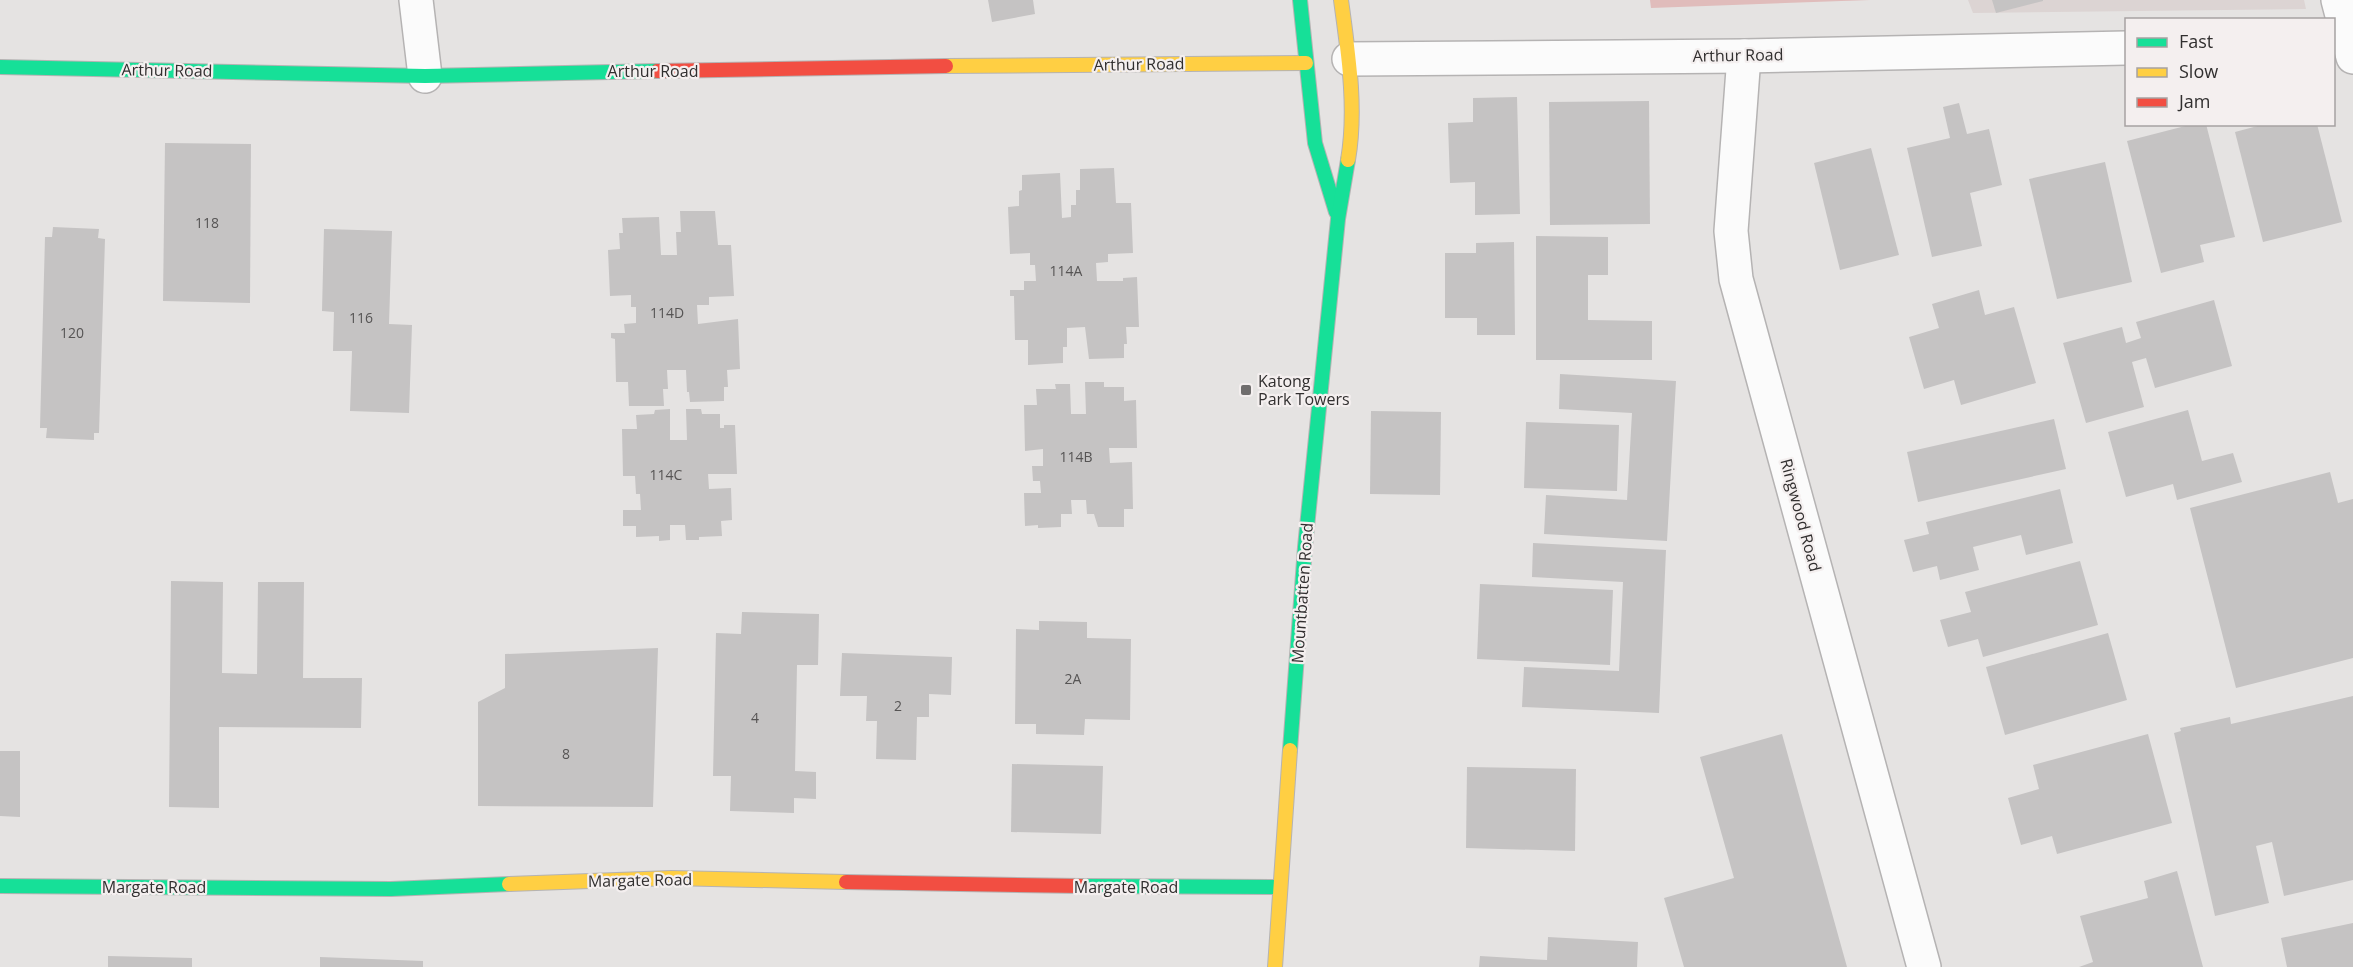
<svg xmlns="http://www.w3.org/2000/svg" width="2353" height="967" font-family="'Open Sans',sans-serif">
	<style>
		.built { fill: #dcd4d3 }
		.green { fill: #e0bcbb }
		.building { fill: #c5c3c3 }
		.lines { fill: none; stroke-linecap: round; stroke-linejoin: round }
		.street-casing { stroke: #b5b3b3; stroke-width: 36 }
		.fast-casing { stroke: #b5b3b3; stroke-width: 16 }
		.slow-casing { stroke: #b5b3b3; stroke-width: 16 }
		.jam-casing { stroke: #b5b3b3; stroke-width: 16 }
		.street { stroke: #fbfbfb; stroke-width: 33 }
		.fast { stroke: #16e098; stroke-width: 14 }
		.slow { stroke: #ffcf43; stroke-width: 14 }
		.jam { stroke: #f24e42; stroke-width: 14 }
		.poi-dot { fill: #706e6e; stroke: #f4efef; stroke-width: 2 }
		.labels { text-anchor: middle; stroke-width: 4.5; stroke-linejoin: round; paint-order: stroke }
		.number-label { font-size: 14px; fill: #565454 }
		.street-label { font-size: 16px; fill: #312f2f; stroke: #f4efef }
		.poi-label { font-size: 16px; fill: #312f2f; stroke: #f4efef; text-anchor: start }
	</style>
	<rect width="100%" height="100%" fill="#e5e3e2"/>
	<!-- built -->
	<path class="built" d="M1968 0H2304L2306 9 1973 13Z"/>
	<!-- green -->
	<path class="green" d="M1650 0H1870L1651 8Z"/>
	<!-- building -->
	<g class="building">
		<path d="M988 0H1033L1035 14 992 22Z"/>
		<path d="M1992 0H2043V1L1996 13Z"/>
		<path d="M1517 97 1520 214 1475 215V182L1450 183 1448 123 1473 122V98Z"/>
		<path d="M1649 101 1650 224 1550 225 1549 102Z"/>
		<path d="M1959 103 1967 134 1989 129 2002 185 1970 193 1982 246 1932 257 1907 148 1950 138 1943 107Z"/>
		<path d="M2193 124H2206L2235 237 2200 245 2204 262 2161 273 2127 141Z"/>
		<path d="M2265 124H2317L2342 222 2263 242 2235 132Z"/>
		<path d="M165 143 251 144 250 303 163 301Z"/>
		<path d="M1871 148 1899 255 1840 270 1814 163Z"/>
		<path d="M2105 162 2132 282 2057 299 2029 179Z"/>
		<path d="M1114 168 1116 203H1131L1133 253 1108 254V262L1096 263 1097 281H1123V278L1137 277 1139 327H1126L1127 344H1124V358L1089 359 1085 327 1067 328V347H1063V363L1028 365V340H1015L1014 296H1010V290H1024V281H1036L1035 265H1030V253L1010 254 1008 207 1019 206V191L1022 190V175L1060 173 1062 218 1071 217V205H1076V190H1080V169Z"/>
		<path d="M680 211H715L718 245H731L734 296 709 297V305H697L698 324 738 319 740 369 727 370 728 387H724V401L690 402 689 392H687L686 370H667L668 389H663L664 406H629L628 382H616L615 339 611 338V333H625L624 324 636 323V307H631V295L610 296 608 250 620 249 619 233H623L622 218 659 217 661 255H677L676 232H681Z"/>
		<path d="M53 227 99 229 98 238 105 239 99 433H94V440L46 438 47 428H40L45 237H52Z"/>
		<path d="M324 229 392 231 389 324 412 325 409 413 350 411 352 351H333L334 312 322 311Z"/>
		<path d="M1536 236 1608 237V275H1588V320L1652 321V360H1536Z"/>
		<path d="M1514 242 1515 335H1477V318H1445V253H1476V243Z"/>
		<path d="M1979 290 1985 315 2014 307 2036 383 1961 405 1954 380 1924 389 1909 337 1939 328 1932 304Z"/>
		<path d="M2214 300 2232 366 2155 388 2146 358 2132 362 2144 407 2086 423 2063 343 2122 327 2126 343 2141 338 2136 322Z"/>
		<path d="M1560 374 1676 381 1667 541 1544 534 1546 495 1627 500 1632 413 1559 409Z"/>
		<path d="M1085 382H1104V387H1124V401L1136 400 1137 448H1109L1110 463 1132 462 1133 509H1124V527H1098L1094 514H1087L1086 500H1071L1072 514H1061V527L1038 528V525L1025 526 1024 493H1041L1040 481H1033L1032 466H1043V449L1025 451 1024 405H1037L1036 389H1056L1055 384H1070L1071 414H1086Z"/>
		<path d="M670 409V440H687L686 409H701L702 414H720V428H724V425H735L737 474H708L709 489 731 488 732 520 721 521 722 536 699 537V540H686L685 525H670V540L659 541V536L636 537V526H623V510H641L640 494H636L635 476H623L622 429H637L636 415 654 414 655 410Z"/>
		<path d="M2188 410 2202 461 2233 453 2242 482 2177 500 2173 484 2126 497 2108 432Z"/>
		<path d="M1371 411 1441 412 1440 495 1370 494Z"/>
		<path d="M2054 419 2066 469 1918 502 1907 452Z"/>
		<path d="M1526 422 1619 425 1617 491 1524 488Z"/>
		<path d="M2330 472 2338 503 2353 499V658L2236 688 2190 508Z"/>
		<path d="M2060 489 2073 543 2026 555 2021 535 1973 547 1979 570 1940 580 1937 566 1913 572 1904 540 1929 534 1926 522Z"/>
		<path d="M1533 543 1666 550 1659 713 1522 707 1524 667 1619 671 1623 582 1532 577Z"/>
		<path d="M2080 561 2098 625 1983 657 1978 639 1948 647 1940 620 1971 612 1965 592Z"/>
		<path d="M171 581 223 582 222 673 257 674 258 582H304L303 678H362L361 728 219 727V808L169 807Z"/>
		<path d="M1480 584 1613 590 1610 665 1477 659Z"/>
		<path d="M742 612 819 614 818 665H797L795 771 816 772V799L794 798V813L730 811 731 776H713L716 633 741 634Z"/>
		<path d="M1039 621 1087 622V638L1131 639 1130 720 1085 719 1084 735 1036 734V724H1015L1016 629 1039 630Z"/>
		<path d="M2108 633 2127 700 2005 735 1986 667Z"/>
		<path d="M658 648 653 807 478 806V702L505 688V654Z"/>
		<path d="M842 653 952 657 951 695 929 694V717H917L916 760 876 759 877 721H866L867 696H840Z"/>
		<path d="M2353 696V880L2284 896 2272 842 2256 846 2269 903 2215 916 2174 733 2181 731 2180 728 2230 717 2231 724Z"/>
		<path d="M1782 734 1847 967H1684L1664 898 1734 878 1700 757Z"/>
		<path d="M2148 734 2172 823 2057 854 2052 836 2021 845 2008 798 2039 789 2033 765Z"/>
		<path d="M0 751H20V817L0 816Z"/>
		<path d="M1012 764 1103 766 1101 834 1011 832Z"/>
		<path d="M1467 767 1576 769 1575 851 1466 848Z"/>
		<path d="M2177 871 2203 967H2079L2093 962 2080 916 2148 898 2144 881Z"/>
		<path d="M2353 923V967H2287L2281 938Z"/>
		<path d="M1548 937 1638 942 1637 967H1479L1480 956 1547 960Z"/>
		<path d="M108 956 192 958V967H108Z"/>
		<path d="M320 957 423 961V967H320Z"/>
	</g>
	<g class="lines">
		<!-- street casing -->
		<g class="street-casing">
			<g id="street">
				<path d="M416 0 425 76"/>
				<path d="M2338 0 2353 57"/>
				<path d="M1744 56 1731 231 1736 279 1924 967"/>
				<path d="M1349 59 1744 56 2126 48"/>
			</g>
		</g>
		<!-- fast casing -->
		<g class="fast-casing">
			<g id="fast">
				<path d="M1300 0 1315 143 1336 212"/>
				<path d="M0 67 425 76 657 71"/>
				<path d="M1290 750 1305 547 1338 219 1348 160"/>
				<path d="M0 886 391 889 509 884"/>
				<path d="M1081 886 1280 887"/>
			</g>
		</g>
		<!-- slow casing -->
		<g class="slow-casing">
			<g id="slow">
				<path d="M1341 0C1348 52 1357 108 1348 160"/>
				<path d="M946 66 1306 63"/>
				<path d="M509 884 671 878 846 882"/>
				<path d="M1275 967 1290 750"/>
			</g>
		</g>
		<!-- jam casing -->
		<g class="jam-casing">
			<g id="jam">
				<path d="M657 71 946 66"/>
				<path d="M846 882 1081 886"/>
			</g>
		</g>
		<!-- street -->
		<use href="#street" class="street"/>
		<!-- fast -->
		<use href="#fast" class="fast"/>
		<!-- slow -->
		<use href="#slow" class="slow"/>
		<!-- jam -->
		<use href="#jam" class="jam"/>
	</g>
	<!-- markers -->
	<rect class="poi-dot" x="1240" y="384" width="12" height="12" rx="3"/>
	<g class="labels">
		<!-- number labels -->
		<g class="number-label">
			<text x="207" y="228">118</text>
			<text x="1066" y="276">114A</text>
			<text x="667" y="318">114D</text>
			<text x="361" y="323">116</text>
			<text x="72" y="338">120</text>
			<text x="1076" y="462">114B</text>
			<text x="666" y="480">114C</text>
			<text x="1073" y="684">2A</text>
			<text x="898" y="711">2</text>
			<text x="755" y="723">4</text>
			<text x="566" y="759">8</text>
		</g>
		<!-- street labels -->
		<g class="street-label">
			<text transform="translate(1738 55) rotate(-1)" y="6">Arthur Road</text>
			<text transform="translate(1139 64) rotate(-1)" y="6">Arthur Road</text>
			<text transform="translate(167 70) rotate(1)" y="6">Arthur Road</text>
			<text x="653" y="77">Arthur Road</text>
			<text transform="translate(1801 515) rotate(75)" y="6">Ringwood Road</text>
			<text transform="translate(1302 593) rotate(-86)" y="6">Mountbatten Road</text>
			<text transform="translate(640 880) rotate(-1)" y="6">Margate Road</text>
			<text x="154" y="893">Margate Road</text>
			<text x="1126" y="893">Margate Road</text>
		</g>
		<!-- poi labels -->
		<g class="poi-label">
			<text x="1258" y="387">Katong<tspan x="1258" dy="18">Park Towers</tspan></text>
		</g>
	</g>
	<!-- legend -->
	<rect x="2125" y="18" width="210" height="108" fill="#f4efef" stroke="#a6a2a2" stroke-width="1.5"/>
	<rect x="2137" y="38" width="30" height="9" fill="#16e098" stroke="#a6a2a2" stroke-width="1.5"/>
	<text x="2179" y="48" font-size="18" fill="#312f2f">Fast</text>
	<rect x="2137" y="68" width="30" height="9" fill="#ffcf43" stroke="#a6a2a2" stroke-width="1.5"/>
	<text x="2179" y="78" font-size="18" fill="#312f2f">Slow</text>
	<rect x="2137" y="98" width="30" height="9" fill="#f24e42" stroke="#a6a2a2" stroke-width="1.5"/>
	<text x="2179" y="108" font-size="18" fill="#312f2f">Jam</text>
</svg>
